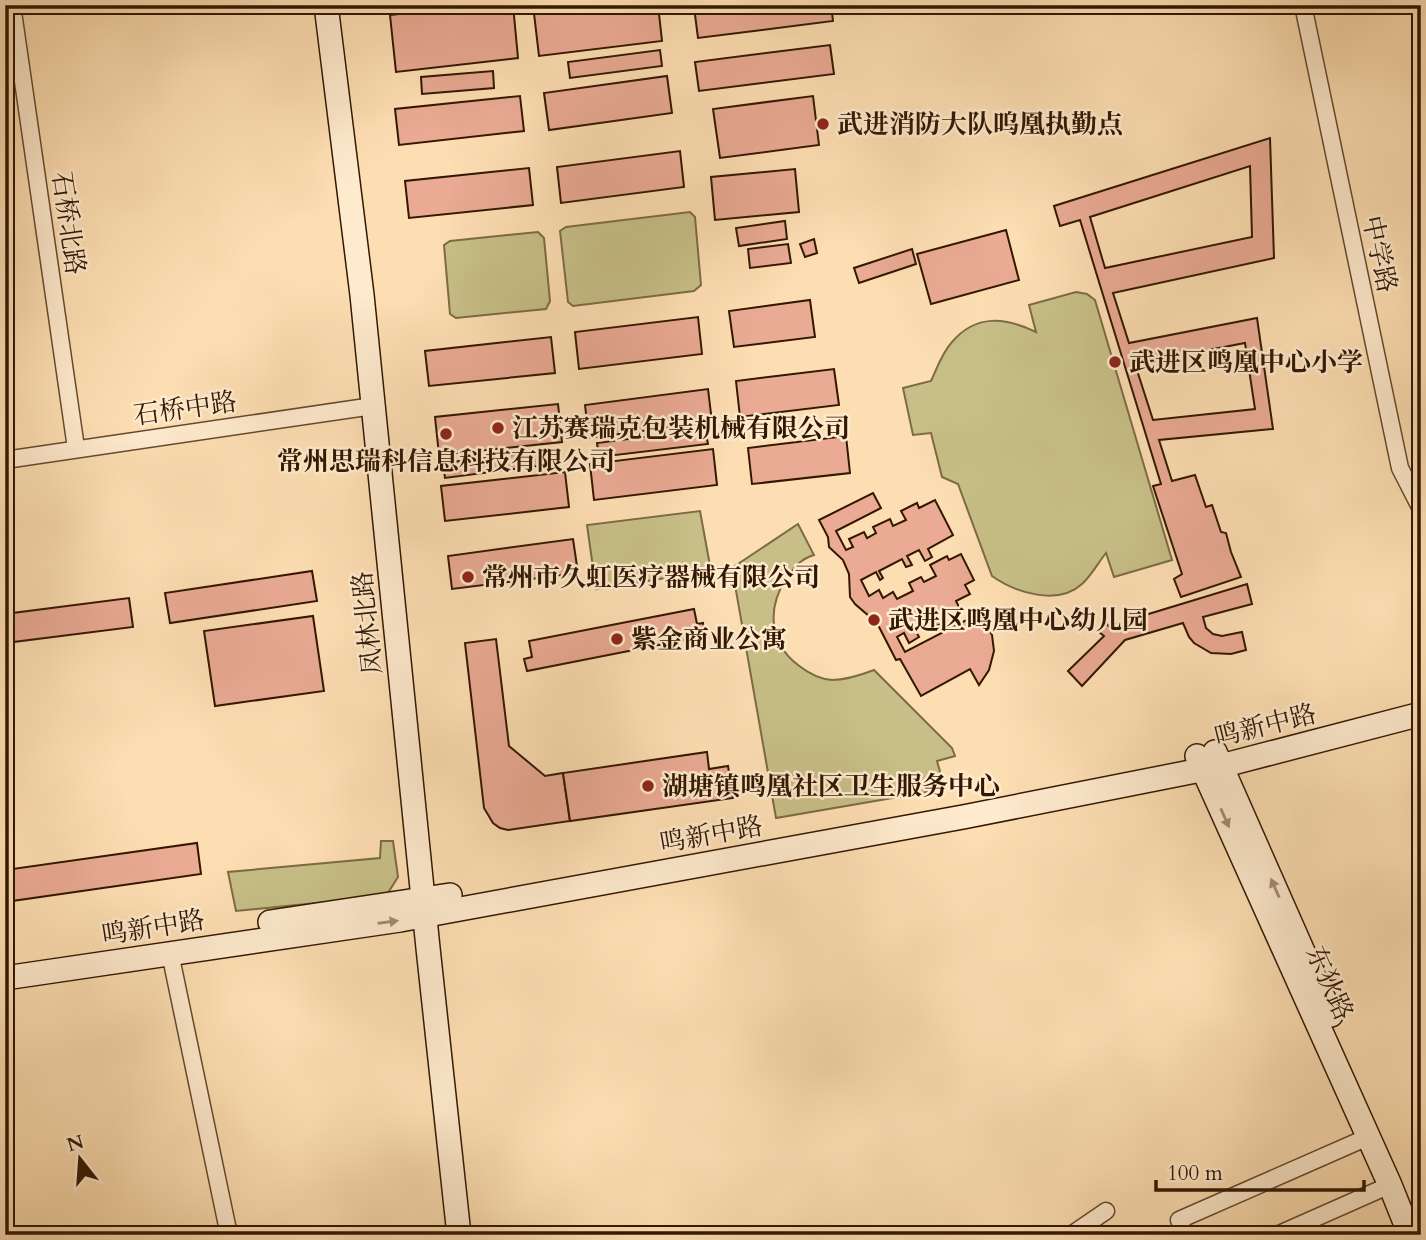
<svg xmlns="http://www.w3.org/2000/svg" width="1426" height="1240" font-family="Cardo,'Noto Serif SC',serif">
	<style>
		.green { fill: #c7bf87; stroke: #7c6b44; stroke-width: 2 }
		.building { fill: #eaaa94; stroke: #321702; stroke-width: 2; fill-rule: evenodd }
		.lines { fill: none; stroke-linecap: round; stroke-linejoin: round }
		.street-casing { stroke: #65492e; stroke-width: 19 }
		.secondary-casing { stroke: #321702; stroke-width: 26 }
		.street { stroke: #feeacd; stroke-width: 16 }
		.secondary { stroke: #feeacd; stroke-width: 23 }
		.oneway { fill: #a28b72 }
		.poi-dot { fill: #8f2418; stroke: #feeacd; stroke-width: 2.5 }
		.labels { text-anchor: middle; stroke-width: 5; stroke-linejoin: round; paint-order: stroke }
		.poi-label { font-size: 26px; font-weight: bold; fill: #321702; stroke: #feeacd; text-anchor: start }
		.street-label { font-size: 26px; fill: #321702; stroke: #feeacd }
	</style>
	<rect width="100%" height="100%" fill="#fddeb2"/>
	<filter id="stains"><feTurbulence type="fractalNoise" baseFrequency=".00286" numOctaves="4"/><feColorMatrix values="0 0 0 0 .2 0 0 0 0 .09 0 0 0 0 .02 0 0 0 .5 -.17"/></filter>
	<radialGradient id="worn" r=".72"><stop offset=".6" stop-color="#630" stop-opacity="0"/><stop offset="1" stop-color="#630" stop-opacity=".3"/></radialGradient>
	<!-- green -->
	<g class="green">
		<path d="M690 212 695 217 701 285 694 291 573 306 568 302 560 231 566 227Z"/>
		<path d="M538 232 544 238 550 301 546 309 456 318 450 314 444 245 450 241Z"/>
		<path d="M1076 292 1087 294 1095 300 1172 560 1114 577 1106 553C1098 563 1091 576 1082 584 1058 606 1016 593 992 576L958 484 942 477 931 433 913 435 903 388 931 381C937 368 942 353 952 342 976 314 1005 317 1036 332L1029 305Z"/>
		<path d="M700 511 711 571 596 589 587 525Z"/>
		<path d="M798 524 814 555C800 559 794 568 786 579 767 608 769 643 798 665 808 673 819 679 832 680 847 680 861 675 874 670L952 748 955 756 937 761 945 789 776 818 732 568Z"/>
		<path d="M381 841H393L398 877 386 896 236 911 228 872 380 858Z"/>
	</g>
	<!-- building -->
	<g class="building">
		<path d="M481 5H513L518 58 396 72 390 15Z"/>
		<path d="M533 5H658L662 41 539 56Z"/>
		<path d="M704 5H831L833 21 698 38 694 7Z"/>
		<path d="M830 45 834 74 699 91 695 62Z"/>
		<path d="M660 50 662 66 570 78 568 62Z"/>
		<path d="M493 71 494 88 422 94 421 77Z"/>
		<path d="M667 76 672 113 549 130 544 93Z"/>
		<path d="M520 96 524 131 399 145 395 109Z"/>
		<path d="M813 96 819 145 720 158 713 109Z"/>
		<path d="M1270 138 1274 258 1113 293 1129 343 1257 318 1273 429 1159 440 1172 481 1195 475 1206 507 1212 505 1221 532 1226 533 1231 552 1241 577 1181 597 1174 579 1182 574 1153 486 1161 484 1080 220 1060 226 1054 206ZM1250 166 1252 237 1105 268 1090 217ZM1245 343 1255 409 1153 420 1135 364Z"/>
		<path d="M680 151 684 187 561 203 557 167Z"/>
		<path d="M529 168 533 205 409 218 405 181Z"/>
		<path d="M795 169 799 212 715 220 711 177Z"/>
		<path d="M785 221 787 239 739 246 736 228Z"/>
		<path d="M1006 230 1019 280 931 304 917 254Z"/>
		<path d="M814 239 817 253 805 257 800 244Z"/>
		<path d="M788 244 791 263 750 268 748 249Z"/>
		<path d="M912 249 916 264 859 283 854 268Z"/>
		<path d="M810 300 815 337 734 347 729 311Z"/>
		<path d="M698 317 702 354 579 369 575 332Z"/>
		<path d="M551 337 555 373 429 386 425 351Z"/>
		<path d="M834 369 839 405 740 417 736 381Z"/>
		<path d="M708 389 712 422 589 438 585 405Z"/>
		<path d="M558 404 562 442 439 455 435 417Z"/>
		<path d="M705 429 708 444 599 457 597 443Z"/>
		<path d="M846 436 850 473 752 484 748 448Z"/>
		<path d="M559 449 560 463 445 478 443 463Z"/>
		<path d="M713 449 717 485 594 500 590 464Z"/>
		<path d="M565 472 569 507 445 521 441 486Z"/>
		<path d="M873 493 881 508 836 531 846 550 853 547 849 539 864 532 867 538 876 533 873 527 890 519 893 526 906 520 901 511 917 503 919 508 935 500 953 535 928 549 932 557 925 561 919 550 907 556 912 565 906 567 902 559 879 571 883 578 880 580 876 572 861 580 869 596 879 590 883 598 893 592 897 599 913 591 909 583 921 577 924 582 936 576 930 565 947 556 949 560 961 554 974 580 965 585 970 594 956 601 962 613 954 618 950 610 943 613 947 621 937 626 933 619 914 628 919 637 909 643 904 633 897 637 905 652 980 613 992 635 994 651 989 670 979 685 970 669 921 696 900 659 896 660 877 623 855 604 850 597 849 574 843 560 829 547 828 537 819 520Z"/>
		<path d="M573 539 578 573 452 589 448 556Z"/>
		<path d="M312 571 317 601 170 623 165 593Z"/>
		<path d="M1247 584 1252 604 1203 617 1206 628 1213 634 1222 636 1242 632 1246 650 1231 654 1211 653 1194 643 1189 637 1183 623 1125 640 1082 686 1068 671 1104 636 1099 632 1107 624 1110 628 1119 623Z"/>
		<path d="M129 598 133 627 5 643V614Z"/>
		<path d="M694 609 697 624 703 623 705 636 527 671 524 659 532 657 529 641Z"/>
		<path d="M313 616 324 691 215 706 204 631Z"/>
		<path d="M496 639 509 746 545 776 563 773 570 821 508 830 500 828 493 823 484 808 465 643Z"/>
		<path d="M707 752 709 769 728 766 733 798 570 821 563 773Z"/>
		<path d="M197 843 201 874 5 902V870Z"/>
	</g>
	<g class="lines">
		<!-- street casing -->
		<g class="street-casing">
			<g id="street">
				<path d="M12 5 76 448"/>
				<path d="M1303 5 1400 468 1421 509"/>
				<path d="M5 460 373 406"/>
				<path d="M170 953 229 1235"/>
				<path d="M1071 1235 1106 1211"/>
				<path d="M1185 1235 1179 1220 1368 1137"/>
				<path d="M1277 1235 1390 1185"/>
			</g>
		</g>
		<!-- secondary casing -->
		<g class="secondary-casing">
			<g id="secondary">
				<path d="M326 5 362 295 428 948 459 1235"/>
				<path d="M1215 752 1331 1015"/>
				<path d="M1197 756 1390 1185 1410 1235"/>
				<path d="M270 922 450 895"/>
				<path d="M5 978 400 920 963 817 1221 766 1421 714"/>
			</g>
		</g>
		<!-- street -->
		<use href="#street" class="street"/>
		<!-- secondary -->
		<use href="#secondary" class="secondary"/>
	</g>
	<!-- one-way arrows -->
	<defs><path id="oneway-solid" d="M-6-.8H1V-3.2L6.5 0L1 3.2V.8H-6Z" transform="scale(1.75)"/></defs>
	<g class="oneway">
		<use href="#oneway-solid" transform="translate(1225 818) rotate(66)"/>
		<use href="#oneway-solid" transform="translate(1275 888) rotate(-114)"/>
		<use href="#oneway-solid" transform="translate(388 922) rotate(-8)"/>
	</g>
	<!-- markers -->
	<g class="poi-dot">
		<circle cx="823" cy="124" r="7"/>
		<circle cx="1115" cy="362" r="7"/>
		<circle cx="498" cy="428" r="7"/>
		<circle cx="446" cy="434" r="7"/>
		<circle cx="468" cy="577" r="7"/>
		<circle cx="874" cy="620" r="7"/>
		<circle cx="617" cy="639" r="7"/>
		<circle cx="648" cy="786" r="7"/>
	</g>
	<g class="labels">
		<!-- poi labels -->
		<g class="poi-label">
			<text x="837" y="133">武进消防大队呜凰执勤点</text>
			<text x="1129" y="371">武进区鸣凰中心小学</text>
			<text x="512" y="437">江苏赛瑞克包装机械有限公司</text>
			<text x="446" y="470" text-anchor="middle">常州思瑞科信息科技有限公司</text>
			<text x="482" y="586">常州市久虹医疗器械有限公司</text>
			<text x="888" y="629">武进区鸣凰中心幼儿园</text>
			<text x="631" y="648">紫金商业公寓</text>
			<text x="662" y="795">湖塘镇鸣凰社区卫生服务中心</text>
		</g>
		<!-- street labels -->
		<g class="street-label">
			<text transform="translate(69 223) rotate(82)" y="9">石桥北路</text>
			<text transform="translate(1380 254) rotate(78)" y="9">中学路</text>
			<text transform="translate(185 408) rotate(-8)" y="9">石桥中路</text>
			<text transform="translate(367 623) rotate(-96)" y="9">凤林北路</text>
			<text transform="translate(1265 725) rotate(-14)" y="9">鸣新中路</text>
			<text transform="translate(711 834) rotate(-10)" y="9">鸣新中路</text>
			<text transform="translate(153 927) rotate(-9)" y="9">鸣新中路</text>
			<text transform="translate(1330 983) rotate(66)" y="9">东狄路</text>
		</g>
	</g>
	<!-- margin -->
	<rect width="1426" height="1240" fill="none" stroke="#fddeb2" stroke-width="28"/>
	<rect x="7" y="7" width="1412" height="1226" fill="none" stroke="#321702" stroke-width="3.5"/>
	<rect x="14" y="14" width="1398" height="1212" fill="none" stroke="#321702" stroke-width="2"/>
	<!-- north arrow -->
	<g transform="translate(80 1159) rotate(343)" stroke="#feeacd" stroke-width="5" paint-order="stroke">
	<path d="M0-5L12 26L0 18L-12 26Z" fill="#321702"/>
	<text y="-10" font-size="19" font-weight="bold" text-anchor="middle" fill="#321702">N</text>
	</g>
	<!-- scale -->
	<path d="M1156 1180v10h208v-10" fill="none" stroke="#321702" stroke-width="3.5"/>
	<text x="1167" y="1180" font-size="21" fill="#321702" stroke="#feeacd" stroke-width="5" paint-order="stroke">100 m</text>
	<rect width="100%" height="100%" filter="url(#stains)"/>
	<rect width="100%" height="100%" fill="url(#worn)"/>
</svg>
